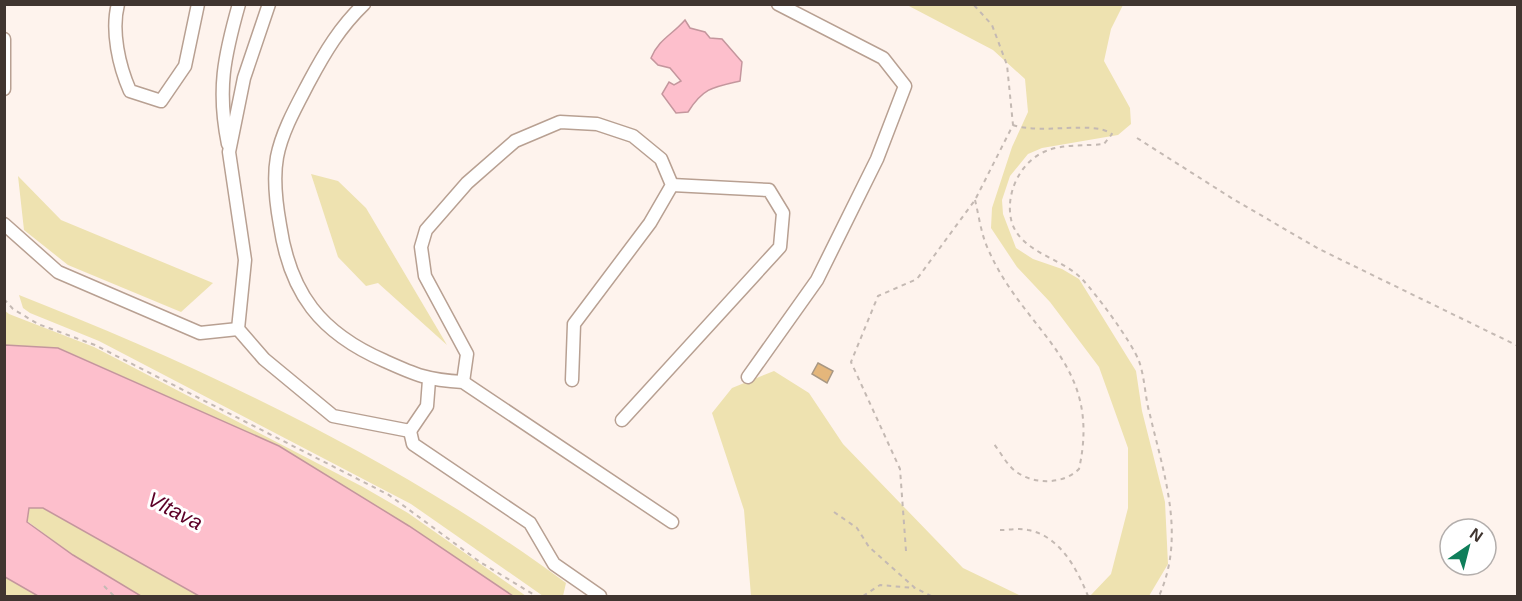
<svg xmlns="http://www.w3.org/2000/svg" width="1522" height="601" font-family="Helvetica,sans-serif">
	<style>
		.green { fill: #eee2b0 }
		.water { fill: #fdbfcc; stroke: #c4969d; stroke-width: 1.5 }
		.building { fill: #e4b67b; stroke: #a89783; stroke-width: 1.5 }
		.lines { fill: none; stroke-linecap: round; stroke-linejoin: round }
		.minor-casing { stroke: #b8a092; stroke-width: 15 }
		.path { stroke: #c4b9b3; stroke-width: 2; stroke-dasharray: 4.5 4.5; stroke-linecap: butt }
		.minor { stroke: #fff; stroke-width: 12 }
		.labels { text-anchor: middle; stroke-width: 6; stroke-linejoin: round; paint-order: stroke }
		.water-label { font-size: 21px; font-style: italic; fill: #5c0027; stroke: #fff }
	</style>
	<rect width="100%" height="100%" fill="#fef3ed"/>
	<!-- green -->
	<g class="green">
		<path d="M907 5H1123L1111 29 1104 61 1130 108 1131 124 1118 135 1042 148 1028 154 1010 176 1002 200 1003 214 1016 248 1033 259 1062 269 1079 279 1136 371 1142 411 1165 502 1168 564 1149 596H1090L1111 574 1128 508V448L1099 367 1050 302 1017 267 991 228 992 208 1012 147 1028 112 1025 79 993 50Z"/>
		<path d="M311 174 338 181 366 208 447 345 378 283 366 286 338 257Z"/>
		<path d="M18 176 61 220 213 283 181 312 68 265 24 230Z"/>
		<path d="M19 295C206 368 404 463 566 583L563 596H543L411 504 99 341 30 313 23 308Z"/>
		<path d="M4 310 9 314 94 347 363 487 408 513 526 596H513L409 526 279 446 59 348 5 345Z"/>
		<path d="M774 371 809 393 843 444 963 568 1021 596H751L744 510 712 413 732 388Z"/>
		<path d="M29 508H43L199 596H141L73 555 27 521Z"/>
		<path d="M4 577H5L38 596H5Z"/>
	</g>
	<!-- water -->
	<g class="water">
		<path d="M685 20 690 28 705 32 710 38 722 39 742 62 740 81C713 87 703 88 688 112L676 113 662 94 669 82 674 85 681 81 670 68 658 65 651 58C659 39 672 35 685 20Z"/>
		<path d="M5 345 58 348 279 446 409 526 513 596H199L43 508H29L27 522 73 555 141 596H38L5 577Z"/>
	</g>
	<!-- building -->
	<path class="building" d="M818 363 833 371 827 383 812 374Z"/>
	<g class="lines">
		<!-- minor casing -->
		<g class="minor-casing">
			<g id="minor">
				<path d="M118 4C111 31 119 66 130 91L161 101 185 66 198 4"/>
				<path d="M269 4 244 78 229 152 245 260 238 329 264 359 333 416 410 431 427 406 429 380"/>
				<path d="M364 4C340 27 325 52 309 82 297 105 282 131 277 157 273 179 276 203 280 225 290 293 320 333 385 361 416 375 427 380 463 382L672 522"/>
				<path d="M4 39V89"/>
				<path d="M228 144C217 90 224 57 239 4"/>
				<path d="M4 224 58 272 200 333 238 329"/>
				<path d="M748 377 817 280 877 159 905 86 883 58 778 4"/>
				<path d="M463 382 467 354 425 276 421 247 426 230 467 183 515 141 560 122 597 124 633 136 661 159 672 185 650 223 574 324 572 380"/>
				<path d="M622 420 780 247 783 213 769 190 672 185"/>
				<path d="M410 431 413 444 530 523 554 564 600 596"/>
			</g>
		</g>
		<!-- path -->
		<g class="path">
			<path d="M1013 125C1042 135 1093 120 1112 134L1104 144C1087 146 1062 144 1046 151 1019 162 1004 196 1012 223 1022 253 1062 258 1082 279 1097 295 1131 341 1139 361 1145 378 1145 398 1150 415 1164 475 1186 536 1159 596"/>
			<path d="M1137 138 1233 199 1319 249 1518 346"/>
			<path d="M975 200C979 216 981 234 988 249 1025 334 1103 361 1079 469 1064 484 1036 485 1018 473 1008 467 1001 453 994 444"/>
			<path d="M4 299 13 309 38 324 95 345 389 495 480 562 536 596"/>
			<path d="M834 512 857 528 869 547 915 588 931 596"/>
			<path d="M1000 530C1009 530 1020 528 1028 530 1060 536 1077 569 1088 596"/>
			<path d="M906 551 900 469 851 362 878 296 917 279 975 200 1013 125 1007 65 992 25 973 4"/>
			<path d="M104 586 114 596"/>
			<path d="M863 596 880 585 914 588"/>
		</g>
		<!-- minor -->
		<use href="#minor" class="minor"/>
	</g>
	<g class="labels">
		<!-- water labels -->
		<g class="water-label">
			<text transform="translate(175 511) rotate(27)" y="7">Vltava</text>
		</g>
	</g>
	<!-- border -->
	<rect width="1522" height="601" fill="none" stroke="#403530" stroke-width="12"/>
	<!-- north arrow -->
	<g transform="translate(1468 547) rotate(35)"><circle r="28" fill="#ffffff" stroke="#b3aeac" stroke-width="1.5"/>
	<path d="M0-4.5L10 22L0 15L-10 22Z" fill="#0f7e5a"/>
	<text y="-9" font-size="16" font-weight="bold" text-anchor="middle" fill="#403530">N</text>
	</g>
</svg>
